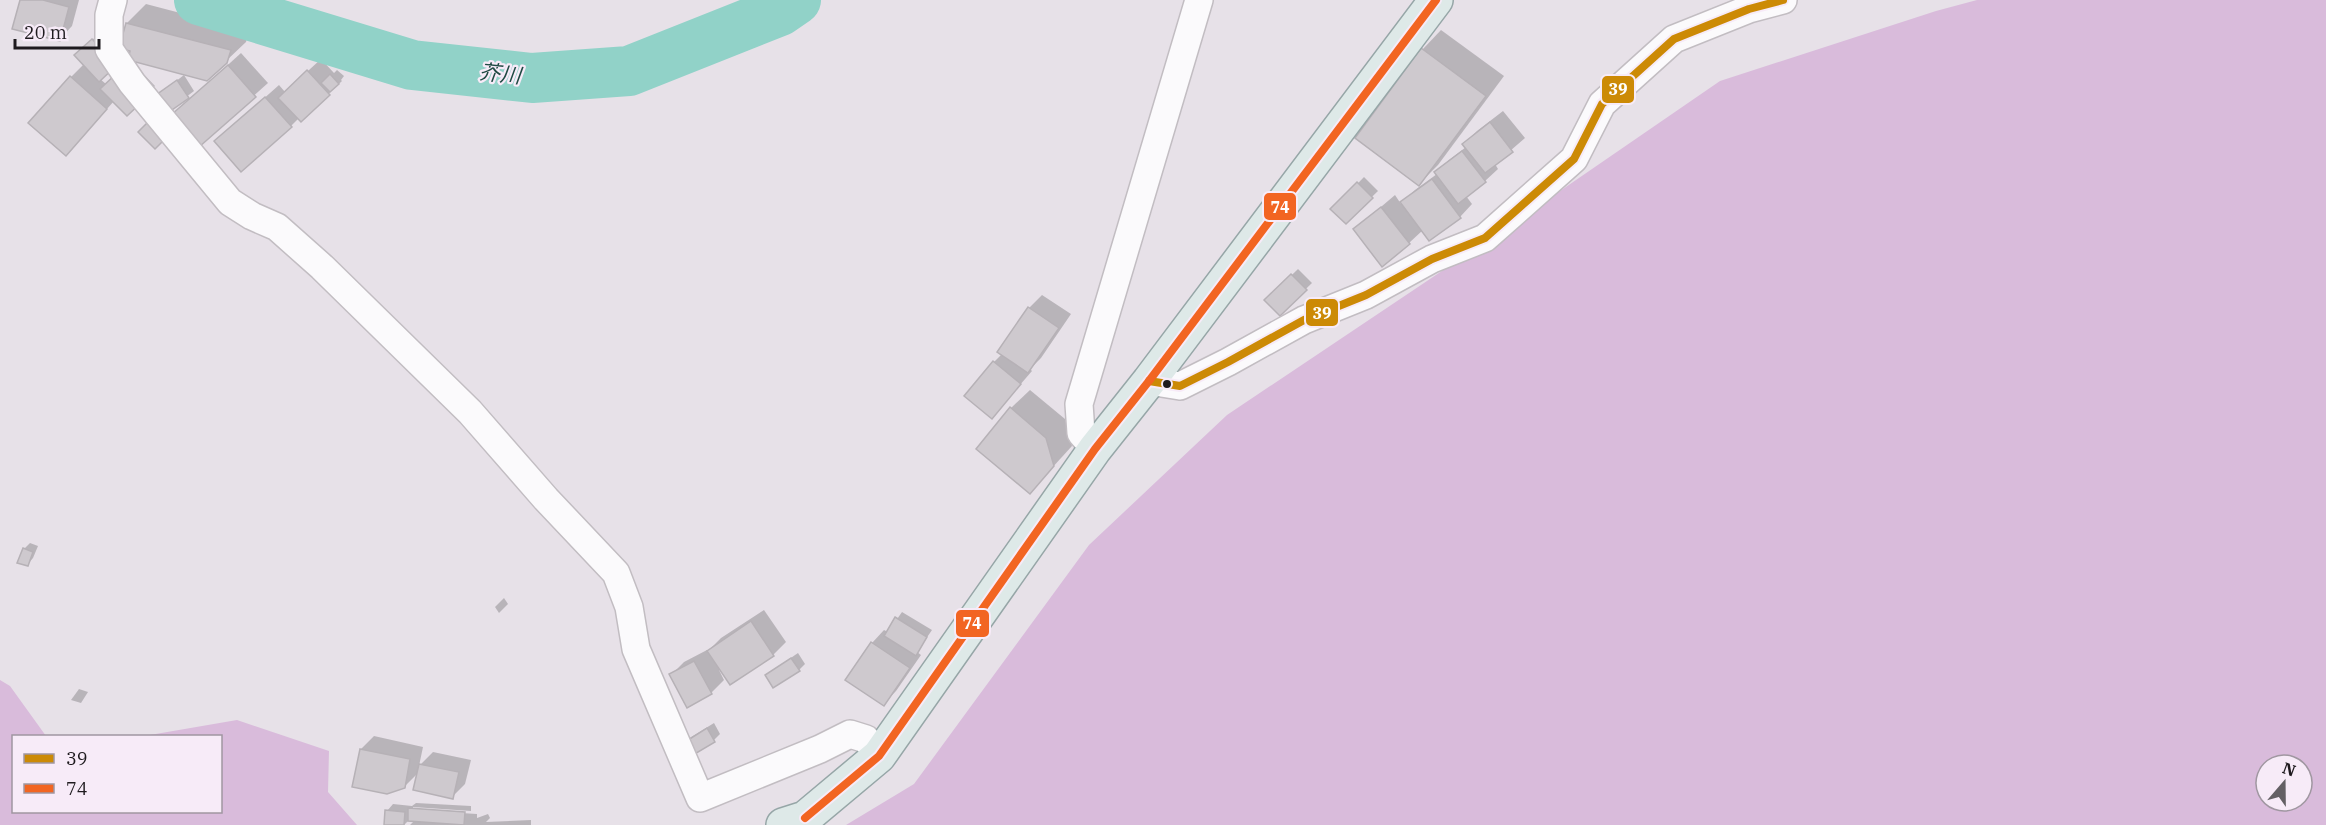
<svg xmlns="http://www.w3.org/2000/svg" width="2326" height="825" font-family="'IBM Plex Serif','Noto Sans JP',serif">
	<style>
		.green { fill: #d9bbdb; fill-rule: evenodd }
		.shadow { fill: #0003 }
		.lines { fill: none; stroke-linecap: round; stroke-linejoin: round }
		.river { stroke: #91d2c8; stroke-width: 50 }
		.building { fill: #cec9ce; stroke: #b6b1b6; stroke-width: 1.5 }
		.street-casing { stroke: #c2bdc2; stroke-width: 30 }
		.primary-casing { stroke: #96a6a7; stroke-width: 36 }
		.street { stroke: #fbfafc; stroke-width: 27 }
		.primary { stroke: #dee9e8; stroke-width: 33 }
		.bus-1-casing { stroke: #f7ebf8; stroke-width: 12 }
		.bus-2-casing { stroke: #f7ebf8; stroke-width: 12 }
		.bus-1 { stroke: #cc8a06; stroke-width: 8 }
		.bus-2 { stroke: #f26522; stroke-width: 8 }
		.bus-dot { fill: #1e1a1e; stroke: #f7ebf8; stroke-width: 2 }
		.labels { text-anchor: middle; stroke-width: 4.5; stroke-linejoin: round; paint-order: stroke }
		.water-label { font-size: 21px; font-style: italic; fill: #1f4a43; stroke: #f7ebf8 }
		.line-badge { stroke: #f7ebf8; stroke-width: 2 }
		.badge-label { font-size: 16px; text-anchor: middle; font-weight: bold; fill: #fff }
	</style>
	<rect width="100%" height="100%" fill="#e7e1e8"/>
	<!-- green -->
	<g class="green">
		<path d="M1977 0H2326V825H846L914 784 1089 545 1227 415 1518 220 1720 81 1936 11ZM2266 765H2302V801H2266Z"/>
		<path d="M0 680 10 686 46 736H58H14V812H220V736H144L237 720 329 751 328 792 357 825H0Z"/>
	</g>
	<!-- shadow -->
	<g class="shadow">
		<path d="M21 0H79L72 26 60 39Z"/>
		<path d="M146 4 249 31 246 42 226 61 133 47 100 79 106 84 131 61 155 86 127 114 114 101 79 141 71 77 84 64 89 43 106 27 122 44 127 23Z"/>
		<path d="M1441 30 1504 76 1438 165 1419 184 1357 137 1423 49Z"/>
		<path d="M241 53 268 83 199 145 186 103Z"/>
		<path d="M321 59 334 73 337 70 344 76 341 80 342 81 301 120 299 118 291 126 216 141 279 85 285 92Z"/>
		<path d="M184 75 194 91 169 110 158 95Z"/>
		<path d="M1503 111 1525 138 1495 164 1498 169 1485 181 1466 196 1472 204 1460 217 1423 230 1409 243 1355 229 1395 195 1401 204 1415 190 1437 174 1436 172 1449 160 1466 147 1464 144 1477 131Z"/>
		<path d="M1364 177 1378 191 1346 222 1333 209Z"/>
		<path d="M1298 269 1312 283 1280 314 1266 300Z"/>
		<path d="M1042 295 1071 314 1041 358 1030 369 1032 371 992 417 994 362 1002 354 999 352 1029 308Z"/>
		<path d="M1030 390 1065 419 1072 446 1030 492 1011 408Z"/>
		<path d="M30 543 38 546 33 558 27 565 24 549Z"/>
		<path d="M504 598 508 604 499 613 495 607Z"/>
		<path d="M764 610 786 642 773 655 719 670 724 680 711 693 671 675 684 662 707 650 708 651 721 638Z"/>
		<path d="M902 612 932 630 917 652 921 655 896 691 883 704 872 643 884 630 888 632Z"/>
		<path d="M798 653 805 664 799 670 766 675Z"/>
		<path d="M79 689 88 692 81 703 71 700Z"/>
		<path d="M714 723 720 734 714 740 688 739Z"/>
		<path d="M374 736 423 747 419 766 433 752 471 760 465 784 452 797 419 772 404 787 361 749Z"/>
		<path d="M416 803 471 806V811L413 807V810L477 814V818L488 814 490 818 486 822 531 820V825H410L415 820 410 819 404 825H393L387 811 393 804 412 806Z"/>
	</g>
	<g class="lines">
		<!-- river -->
		<path class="river" d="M199 0 412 65 532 78 629 71 780 11 796 0"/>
	</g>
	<!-- building -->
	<g class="building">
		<path d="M20 0H43L69 7 60 41 12 29Z"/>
		<path d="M126 23 231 50 227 63 207 81 128 60 130 51 119 48Z"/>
		<path d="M92 39 117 65 99 82 74 55Z"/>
		<path d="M1421 48 1486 96 1419 186 1355 138Z"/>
		<path d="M228 65 256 97 199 147 171 115Z"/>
		<path d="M307 70 330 95 301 122 278 98Z"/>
		<path d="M117 73 144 100 127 116 100 89Z"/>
		<path d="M330 74 339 84 330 92 321 83Z"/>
		<path d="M70 76 107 109 66 156 28 123Z"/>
		<path d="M177 80 189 98 169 112 156 95Z"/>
		<path d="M265 97 292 127 241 172 214 141Z"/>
		<path d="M154 116 171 133 155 149 138 132Z"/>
		<path d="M1490 122 1513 152 1485 173 1462 144Z"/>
		<path d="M1462 151 1486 182 1458 204 1434 172Z"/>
		<path d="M1432 179 1461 218 1429 241 1400 202Z"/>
		<path d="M1357 182 1373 198 1346 224 1330 209Z"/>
		<path d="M1381 207 1410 244 1382 267 1353 229Z"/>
		<path d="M1291 274 1307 290 1280 316 1264 300Z"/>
		<path d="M1028 307 1059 328 1028 373 997 352Z"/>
		<path d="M993 361 1021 384 992 419 964 396Z"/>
		<path d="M1010 407 1046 438 1054 466 1030 494 976 449Z"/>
		<path d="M23 548 33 552 28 566 17 563Z"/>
		<path d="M895 617 927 637 916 656 884 636Z"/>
		<path d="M751 621 774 656 730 685 707 651Z"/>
		<path d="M871 642 910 668 884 706 845 680Z"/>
		<path d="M791 658 800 671 773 688 765 675Z"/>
		<path d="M694 661 712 694 687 708 669 674Z"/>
		<path d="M707 728 715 742 688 758 680 745Z"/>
		<path d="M360 749 410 759 405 788 387 794 352 787Z"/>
		<path d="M419 764 459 772 453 799 413 790Z"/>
		<path d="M408 808 465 812 464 825 408 821Z"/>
		<path d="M385 810 405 812 404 825H384Z"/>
	</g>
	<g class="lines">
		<!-- street casing -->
		<g class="street-casing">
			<g id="street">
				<path d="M113 0 109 15V49L132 83 230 202 252 216 277 227 322 267 470 412 546 499 616 573 629 607 636 649 700 798 820 749 850 734 866 739 879 756"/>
				<path d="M1149 381 1180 386 1228 362 1304 320 1366 295 1432 259 1485 238 1574 159 1602 104 1674 39 1749 9 1783 0"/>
				<path d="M1095 449 1081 433 1079 404 1199 0"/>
			</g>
		</g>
		<!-- primary casing -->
		<g class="primary-casing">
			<path id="primary" d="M783 825 805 818 879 756 1095 449 1149 381 1436 0"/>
		</g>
		<!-- street -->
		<use href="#street" class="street"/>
		<!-- primary -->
		<use href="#primary" class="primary"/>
		<!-- bus-1 casing -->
		<g class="bus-1-casing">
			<path id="bus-1" d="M1149 381 1180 386 1228 362 1304 320 1366 295 1432 259 1485 238 1574 159 1602 104 1674 39 1749 9 1783 0"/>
		</g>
		<!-- bus-2 casing -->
		<g class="bus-2-casing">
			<path id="bus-2" d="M805 818 879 756 1095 449 1149 381 1436 0"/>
		</g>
		<!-- bus-1 -->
		<use href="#bus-1" class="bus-1"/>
		<!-- bus-2 -->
		<use href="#bus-2" class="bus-2"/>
	</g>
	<!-- markers -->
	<circle class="bus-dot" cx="1167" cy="384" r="5"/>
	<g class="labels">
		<!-- water labels -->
		<g class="water-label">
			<text transform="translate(500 74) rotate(6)" y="7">芥川</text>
		</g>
	</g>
	<g class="line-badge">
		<rect x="1601" y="75" width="34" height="29" rx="6" fill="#cc8a06"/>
		<rect x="1263" y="192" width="34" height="29" rx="6" fill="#f26522"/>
		<rect x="1305" y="298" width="34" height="29" rx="6" fill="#cc8a06"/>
		<rect x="955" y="609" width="35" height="29" rx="6" fill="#f26522"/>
	</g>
	<g class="badge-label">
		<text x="1618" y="95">39</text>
		<text x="1280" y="213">74</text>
		<text x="1322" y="319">39</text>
		<text x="972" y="629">74</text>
	</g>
	<!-- legend -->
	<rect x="12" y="735" width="210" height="78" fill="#f7ebf8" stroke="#a097a1" stroke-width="1.5"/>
	<rect x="24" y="754" width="30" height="9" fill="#cc8a06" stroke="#a097a1" stroke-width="1.5"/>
	<text x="66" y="765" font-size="18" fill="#1e1a1e">39</text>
	<rect x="24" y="784" width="30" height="9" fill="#f26522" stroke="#a097a1" stroke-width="1.5"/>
	<text x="66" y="795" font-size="18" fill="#1e1a1e">74</text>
	<!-- north arrow -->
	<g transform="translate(2284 783) rotate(20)"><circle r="28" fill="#f7ebf8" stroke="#a097a1" stroke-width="1.5"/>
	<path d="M0-4.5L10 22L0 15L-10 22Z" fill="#646065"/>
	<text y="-9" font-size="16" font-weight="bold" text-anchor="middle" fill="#1e1a1e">N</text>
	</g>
	<!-- scale -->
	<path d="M15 39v9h84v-9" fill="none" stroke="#1e1a1e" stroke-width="3"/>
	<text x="24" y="39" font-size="18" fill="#1e1a1e" stroke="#f7ebf8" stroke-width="4.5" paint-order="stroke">20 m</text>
</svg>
